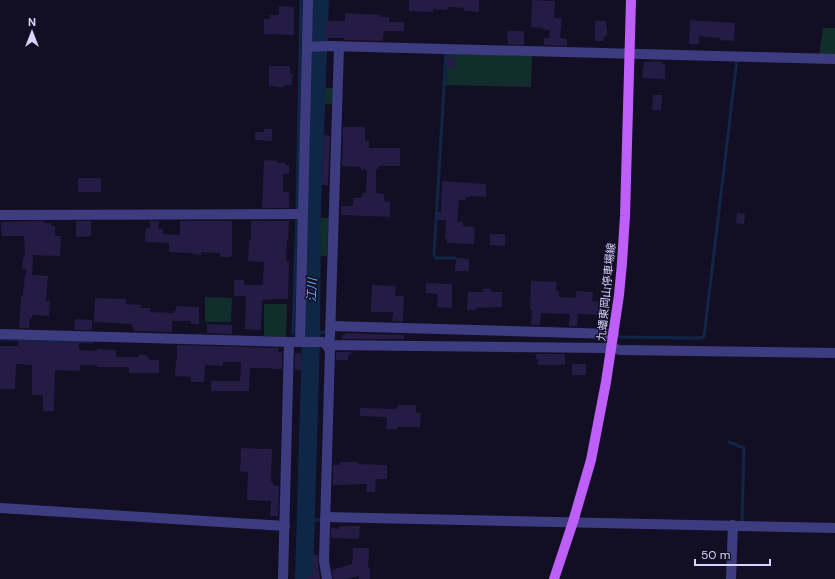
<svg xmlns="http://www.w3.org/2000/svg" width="835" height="579" font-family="'DM Sans','Noto Sans JP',sans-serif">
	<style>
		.green { fill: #122e2c }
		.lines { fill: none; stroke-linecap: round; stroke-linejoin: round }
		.stream { stroke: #102647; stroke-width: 3 }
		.river { stroke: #102647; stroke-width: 18 }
		.building { fill: #241c44 }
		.minor { stroke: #3e3c81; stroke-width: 10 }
		.major { stroke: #be5ffa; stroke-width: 10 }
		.labels { text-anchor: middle; stroke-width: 3; stroke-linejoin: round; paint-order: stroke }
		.street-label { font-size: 11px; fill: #d8d4fe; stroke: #120f24 }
		.water-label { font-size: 12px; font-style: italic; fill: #65b7fa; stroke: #120f24 }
	</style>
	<rect width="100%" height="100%" fill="#120f24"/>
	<!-- green -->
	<g class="green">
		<path d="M823 28H835V56H819Z"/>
		<path d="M447 54 532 56 531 87 446 85Z"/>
		<rect x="324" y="88" width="9" height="16"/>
		<path d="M320 218H329L327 256H319Z"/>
		<path d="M205 297 232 298 231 322H205Z"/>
		<path d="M264 304H287L286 337 264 336Z"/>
	</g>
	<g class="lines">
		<!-- stream -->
		<g class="stream">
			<path d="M446 53 434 255 436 258H455"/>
			<path d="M293 333 297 211 301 0"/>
			<path d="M311 336 327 331"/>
			<path d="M620 337 698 338 704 337 737 59"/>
			<path d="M0 339 92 342"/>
			<path d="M729 442 744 448 742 522"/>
			<path d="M306 520H321"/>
		</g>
		<!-- river -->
		<path class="river" d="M304 579 311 339 312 209 320 0"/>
	</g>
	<!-- building -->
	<g class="building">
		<path d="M409 0H479V12L464 11V8L448 7 447 10 433 9V12L409 11Z"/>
		<path d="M532 0 555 1 554 18H562L560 38 567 39V46L544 45V38H549L550 30H543V28L531 27Z"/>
		<path d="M279 6 294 7V35L264 34V19H270V15H279Z"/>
		<path d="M345 13 381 15 380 17H389V22H404V31H384L383 41 344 40V38H325L326 21H345Z"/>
		<path d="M690 20 735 23 734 41 720 40V38L699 36V44H689Z"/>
		<path d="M595 21H606V26H607V36H604V41H595Z"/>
		<path d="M507 31H524V45L508 44Z"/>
		<path d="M447 57 456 58V68H447Z"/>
		<path d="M651 61 662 62V64H665V79L642 78 643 67H644V62H651Z"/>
		<path d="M269 66H290V74H293L292 85H284V87H275V86H269Z"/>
		<path d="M653 95H662L661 110H652Z"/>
		<path d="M343 127H365V141H369V148H400V166H379V167H378V169H376V193L384 194V201L390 202V217L341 215V206H353V198H362V193H366L367 170H361V167L342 166Z"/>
		<path d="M264 129H272V141L255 140V132H264Z"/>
		<path d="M324 135 330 136 328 185H322Z"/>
		<path d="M264 160 278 161V163H285V165H289V174H283V192H289V208H262Z"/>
		<rect x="78" y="178" width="23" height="14"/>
		<path d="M442 181 486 184V197L470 196V197H466L465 200H459L457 222H463V226L475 227 474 244 447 243V239H445L446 220H437L438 212H441Z"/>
		<path d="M737 213 745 214 744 224 736 223Z"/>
		<path d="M44 221V223H51V226H55V236H61L60 256 33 255 32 275 48 276 46 301H50L49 316 32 315V318H30L29 328H19L21 296H23L25 275H26V269H22L23 257H25L24 236H2L1 222Z"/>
		<path d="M76 221H91V236L76 237Z"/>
		<path d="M150 221H159L158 229H163V234L180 235V221H232V256H230V257H221L220 253 201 252V255L193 254V253L169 252V243L145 242 146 228H150Z"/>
		<path d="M251 221H289L288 240H287L286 261H289L288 299H273L262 300 261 330 245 329 246 296H234V280H244V285H263L264 262 248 261 249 240H251Z"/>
		<path d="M490 234H505V246L490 245Z"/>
		<path d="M456 258 469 259V271H455Z"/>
		<path d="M531 281 557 282 556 290 559 291V297L576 298V291L593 292 592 301 599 302V315L578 314 577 326H569L570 314 541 313 540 325H531L532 310H530Z"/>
		<path d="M426 283 452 284V308L437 307 438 294 426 293Z"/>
		<path d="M372 285 396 286 395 296H404L403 322 392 321 393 312H371Z"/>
		<path d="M483 289H491V292H502V307L476 308V310H467L468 292H483Z"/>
		<path d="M95 298 126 299V304L141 305V308H150V312L174 313V311H176V306L199 307V324H191V321H172V332L134 331V327H132V324L94 322Z"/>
		<path d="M75 319 92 320V330H74Z"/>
		<path d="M207 324 232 325V334L207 333Z"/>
		<path d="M345 333 404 335V339H342V335H345Z"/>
		<path d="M18 341 79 343V350L97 351V349L116 350V357H139V355H147V358H149V360H159V373H129V367H97V365H80V371L55 370 54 411H43V395H32V365L16 364 15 389H0V346H18Z"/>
		<path d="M177 345 278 348V352H282V369H271V368H250L249 391H211V381H240L241 362H223V366L205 365 204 382H191V377L175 376 176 360H177Z"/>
		<path d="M336 352H351V355H348V360H336Z"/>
		<path d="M295 353H301L302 370H295Z"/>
		<path d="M536 354H565V365H538V359H536Z"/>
		<rect x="572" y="364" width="14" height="11"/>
		<path d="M398 405H416V413H421L420 427H397V429H386L387 417 360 416V408L397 409Z"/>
		<path d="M241 448 272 449 271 482H273V485L279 486 278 516H270L271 501 247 500 248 472 240 471Z"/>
		<path d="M340 462H358V464L387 465V479H376L375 492H366L367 484 333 485V465H340Z"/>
		<path d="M339 526H360L359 539 331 538V528L339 529Z"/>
		<path d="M353 548H369L368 568H370V579H359V576L347 579H333L332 570 352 564Z"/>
		<path d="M313 555H318V562L320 579H307V577L313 575Z"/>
	</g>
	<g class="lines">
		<!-- minor -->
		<g class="minor">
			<path d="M307 47 329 46 835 59"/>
			<path d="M339 47 330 337 327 345 612 348 620 350 835 353"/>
			<path d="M0 215 302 214"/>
			<path d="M331 326 614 334"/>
			<path d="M0 334 289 342H322L327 345 330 351 324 561 327 579"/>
			<path d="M300 342 308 0"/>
			<path d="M0 508 285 526"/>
			<path d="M325 517 835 528"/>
			<path d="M283 579 289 342"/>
			<path d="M731 579 733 525"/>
		</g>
		<!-- major -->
		<path class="major" d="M554 579 573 522 591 460 606 382 619 295 622 263 625 216 631 0"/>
	</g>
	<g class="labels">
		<!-- street labels -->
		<g class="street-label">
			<text transform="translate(606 292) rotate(-84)" y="4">九蟠東岡山停車場線</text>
		</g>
		<!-- water labels -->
		<g class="water-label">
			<text transform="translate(312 290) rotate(-88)" y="4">江川</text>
		</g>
	</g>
	<!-- north arrow -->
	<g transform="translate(32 32)" stroke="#120f24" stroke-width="3" paint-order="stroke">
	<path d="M0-3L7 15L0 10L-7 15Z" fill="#d8d4fe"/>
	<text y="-6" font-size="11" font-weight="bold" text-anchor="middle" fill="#d8d4fe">N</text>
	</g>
	<!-- scale -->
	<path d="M695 559v6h75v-6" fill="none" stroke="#d8d4fe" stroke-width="2"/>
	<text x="701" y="559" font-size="12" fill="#d8d4fe" stroke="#120f24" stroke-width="3" paint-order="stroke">50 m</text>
</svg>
